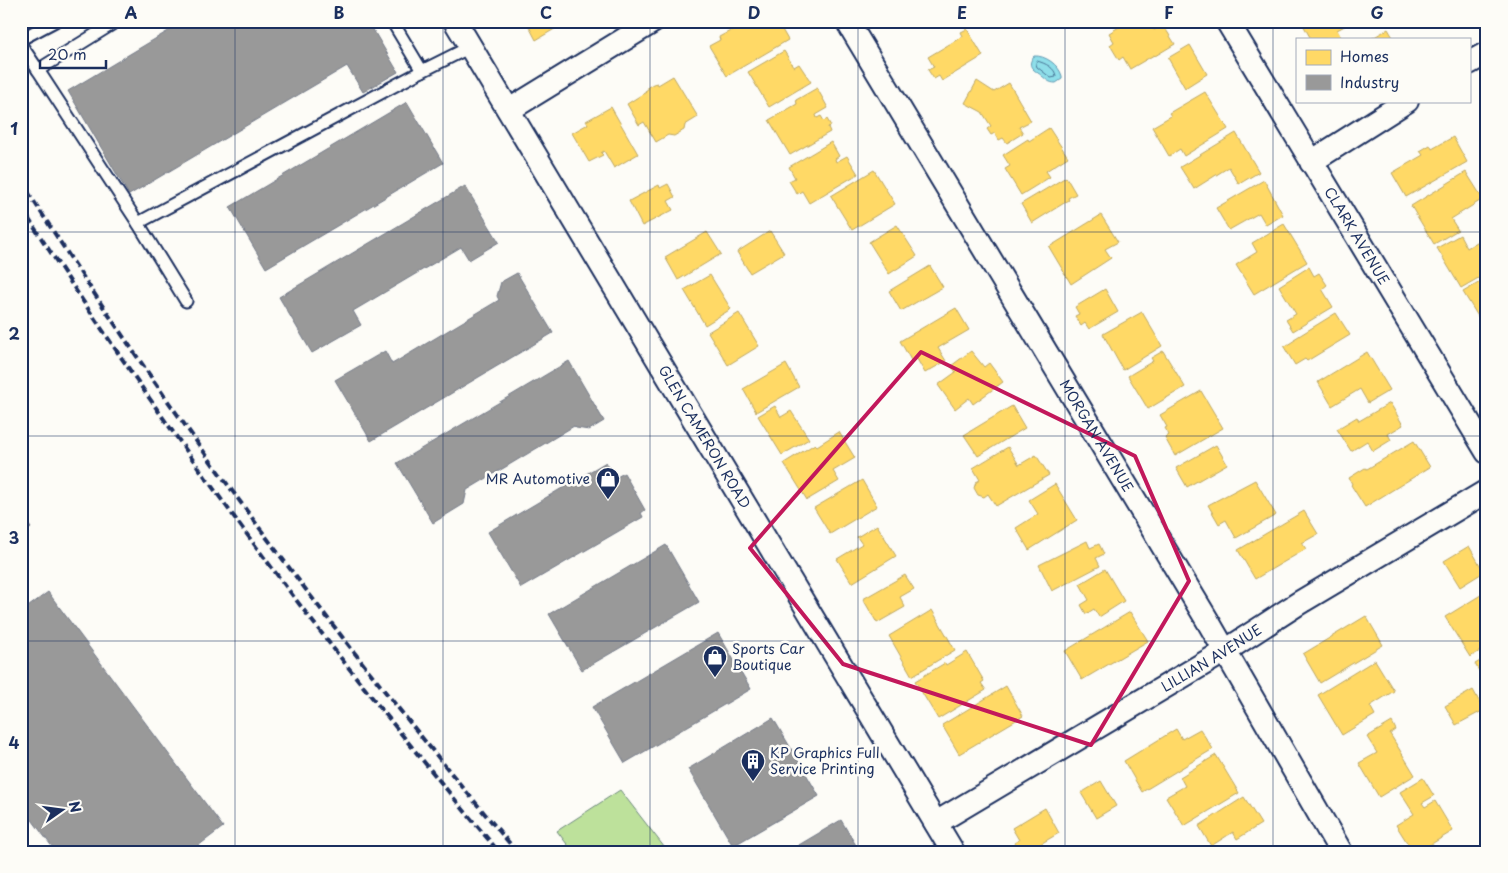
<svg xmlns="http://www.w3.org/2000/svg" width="1508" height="873" font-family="'Playpen Sans',sans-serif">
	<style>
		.green { fill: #bde19b; stroke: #6c887c }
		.water { fill: #8edee9; stroke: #6098b1 }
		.homes { fill: #ffd966; stroke: #bba664 }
		.industry { fill: #999; stroke: #737987 }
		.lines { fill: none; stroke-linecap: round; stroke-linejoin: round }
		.shore { stroke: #497596; stroke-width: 1 }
		.lane-casing { stroke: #1b2f5e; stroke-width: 15 }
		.street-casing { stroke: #1b2f5e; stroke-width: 26 }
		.lane { stroke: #fdfcf7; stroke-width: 11 }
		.street { stroke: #fdfcf7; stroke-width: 22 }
		.rail { stroke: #1b2f5e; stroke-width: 4; stroke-dasharray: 8 4; stroke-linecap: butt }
		.marked { fill: none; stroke: #c2185b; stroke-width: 4; stroke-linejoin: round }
		.grid { fill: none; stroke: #1b2f5e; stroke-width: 1; stroke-opacity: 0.55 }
		.labels { text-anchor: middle; stroke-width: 5; stroke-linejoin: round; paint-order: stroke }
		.street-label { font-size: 14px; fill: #1b2f5e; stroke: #fdfcf7 }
		.poi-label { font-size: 14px; fill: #1b2f5e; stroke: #fdfcf7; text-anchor: start }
		.neatline { fill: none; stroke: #1b2f5e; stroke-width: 2 }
		.grid-label { font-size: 16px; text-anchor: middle; font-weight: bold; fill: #1b2f5e }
	</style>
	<rect width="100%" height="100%" fill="#fdfcf7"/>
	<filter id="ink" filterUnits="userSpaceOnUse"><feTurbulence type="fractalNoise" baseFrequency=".02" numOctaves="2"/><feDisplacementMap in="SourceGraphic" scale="10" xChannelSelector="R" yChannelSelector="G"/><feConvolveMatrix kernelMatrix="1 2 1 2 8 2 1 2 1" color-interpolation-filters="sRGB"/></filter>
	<g filter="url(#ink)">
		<!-- green -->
		<path class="green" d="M620 790 668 852H573L557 831Z"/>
		<!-- water -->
		<path class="water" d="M1034 56C1045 55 1059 65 1062 76V79L1056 83C1049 83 1047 80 1042 76 1035 70 1025 67 1034 56Z"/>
		<!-- homes -->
		<g class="homes">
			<path d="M526 21H568L536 40Z"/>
			<path d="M745 21H777L788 40 727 76 709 46 720 40 719 37 734 29 735 31 743 26 741 23Z"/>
			<path d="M1129 21H1153L1152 27 1154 30 1163 25 1175 44 1155 56 1154 55 1130 69 1123 57 1119 60 1110 45 1114 42 1109 33Z"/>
			<path d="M1301 21H1354L1337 30 1342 39H1311Z"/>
			<path d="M967 29 983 56 942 81 939 76 934 79 928 70 934 67 928 57 963 36 961 32Z"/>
			<path d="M1388 29 1394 39H1371Z"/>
			<path d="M1190 45 1207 74 1185 88 1168 58Z"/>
			<path d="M784 51 794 67 799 64 811 82 769 107 748 72Z"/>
			<path d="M673 76 698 117 685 125 684 130 674 136 668 135 656 142 644 122 639 125 627 104 646 92 645 91 648 89V87L653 84 657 83 658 85Z"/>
			<path d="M977 81 994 92 1009 83 1031 121 1019 127 1023 133 1007 143 1003 138 999 140 995 133 991 135 987 129 991 126 982 112 965 103Z"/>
			<path d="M817 88 828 108 816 115 817 118 821 116 824 121 827 119 831 126 828 127 830 132 790 155 769 120 797 104 796 100Z"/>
			<path d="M1205 92 1228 129 1184 156 1180 149 1169 156 1152 127 1171 116 1169 113Z"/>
			<path d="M611 107 638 154 614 168 604 151 601 153 603 155 589 162 572 133 588 124 586 121Z"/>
			<path d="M1049 128 1068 157 1046 171 1050 177 1021 195 1005 169 1010 166 1003 155 1028 139 1029 141Z"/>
			<path d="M1236 133 1259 172 1239 184 1229 167 1194 189 1180 167Z"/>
			<path d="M1453 137 1467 162 1406 197 1392 173 1423 155 1420 151 1430 145 1432 149Z"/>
			<path d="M831 142 839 156 835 159 836 162 847 156 858 174 809 203 802 191 797 194 789 181 795 178 789 167Z"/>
			<path d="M874 170 895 204 852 230 831 196Z"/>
			<path d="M1466 172 1483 199 1451 219 1458 230 1434 244 1411 206Z"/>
			<path d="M1066 177 1076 194 1068 198 1069 200 1032 223 1021 204Z"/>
			<path d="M1264 180 1283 215 1266 225 1259 213 1229 230 1216 208Z"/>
			<path d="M668 184 675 197 668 201 673 210 642 226 629 201 659 185 660 188Z"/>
			<path d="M1101 215 1118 242 1105 249 1111 258 1071 284 1049 247Z"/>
			<path d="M1284 224 1307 262 1254 294 1236 265 1257 252 1252 243Z"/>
			<path d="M897 225 917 256 889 274 869 242Z"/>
			<path d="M770 231 784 253 750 273 737 252Z"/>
			<path d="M707 232 721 254 678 280 665 257Z"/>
			<path d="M1460 235 1467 248 1487 236V273L1461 288 1437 248Z"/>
			<path d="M930 266 943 287 901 311 889 291Z"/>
			<path d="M1309 267 1314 276 1319 273 1327 285 1322 289 1333 307 1293 331 1286 320 1296 314 1279 286Z"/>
			<path d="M710 275 731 309 705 325 684 290Z"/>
			<path d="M1487 278V331L1463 292Z"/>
			<path d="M1105 289 1118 312 1089 329 1085 323 1081 326 1075 316 1079 314 1075 307Z"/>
			<path d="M956 308 969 330 938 348 946 361 925 373 917 359 912 362 900 341Z"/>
			<path d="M1142 312 1162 346 1123 370 1103 334Z"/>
			<path d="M739 313 759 346 728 365 708 332Z"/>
			<path d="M1336 313 1350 335 1307 361 1305 359 1295 365 1284 347 1295 340 1294 339Z"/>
			<path d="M971 351 984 367 989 363 1003 382 973 404 969 398 955 409 938 385 956 372 951 366Z"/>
			<path d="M1163 351 1185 387 1148 409 1128 376 1153 361 1151 358Z"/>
			<path d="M1367 352 1390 390 1368 403 1360 389 1332 406 1318 382Z"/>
			<path d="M786 364 799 387 756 412 743 389Z"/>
			<path d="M1201 391 1223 428 1175 456 1165 438 1169 435 1165 428 1167 427 1160 415Z"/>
			<path d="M1390 403 1403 425 1388 434 1391 440 1373 451 1367 441 1351 451 1337 429 1357 417 1359 421Z"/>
			<path d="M775 406 781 417 791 411 809 439 782 455 758 416Z"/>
			<path d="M1012 406 1025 428 978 456 964 435Z"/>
			<path d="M839 432 855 458 833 471 839 481 807 500 784 463 815 444 817 446Z"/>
			<path d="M1414 441 1430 467 1365 507 1351 485 1352 484 1349 478 1365 468 1367 469Z"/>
			<path d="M1216 445 1227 464 1187 487 1176 468Z"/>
			<path d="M1008 447 1019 465 1036 455 1049 475 996 506 988 494 984 497 978 495 974 488 976 482 980 480 973 468Z"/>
			<path d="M862 480 877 506 830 534 814 508Z"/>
			<path d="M1255 480 1276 515 1236 538 1226 520 1219 524 1208 505Z"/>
			<path d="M1055 484 1077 520 1029 550 1016 528 1038 514 1029 500Z"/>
			<path d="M1304 511 1318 534 1302 543 1306 549 1255 579 1238 550Z"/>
			<path d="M877 525 896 556 852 583 837 559 862 544 857 537Z"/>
			<path d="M1087 541 1090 548 1099 544 1104 554 1096 558 1100 566 1052 591 1039 565Z"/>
			<path d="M1469 546 1484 572 1460 587 1444 561Z"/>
			<path d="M1105 569 1124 601 1099 617 1094 609 1086 614 1081 605 1089 600 1080 584Z"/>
			<path d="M905 575 914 589 900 597 905 607 877 623 863 599Z"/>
			<path d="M1484 593 1487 598V647L1470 657 1445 617Z"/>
			<path d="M932 610 955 650 912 676 889 636Z"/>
			<path d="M1130 612 1148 641 1082 680 1065 651Z"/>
			<path d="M1366 616 1383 645 1320 683 1303 654Z"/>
			<path d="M967 652 984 681 981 683 986 690 938 719 915 681 945 663 946 665Z"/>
			<path d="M1487 657V685L1475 664Z"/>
			<path d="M1375 660 1394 691 1370 706 1375 715 1342 735 1318 695Z"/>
			<path d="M1006 686 1023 716 959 754 942 725Z"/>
			<path d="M1473 690 1484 710 1456 725 1445 706Z"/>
			<path d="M1392 722 1396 730 1390 734 1415 775 1379 797 1359 763 1377 753 1367 737Z"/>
			<path d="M1176 729 1182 739 1200 729 1213 749 1142 792 1124 761Z"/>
			<path d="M1216 755 1239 793 1184 826 1166 797 1185 786 1180 777Z"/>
			<path d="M1423 778 1434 796 1422 803 1425 807 1435 801 1453 831 1418 852H1413L1396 825 1414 814 1400 792Z"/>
			<path d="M1101 781 1116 806 1096 818 1081 793Z"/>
			<path d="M1244 797 1261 824 1237 839 1233 832 1211 846 1199 826Z"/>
			<path d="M1045 808 1059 833 1037 846 1040 850 1037 852H1019L1014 843 1019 840 1012 828Z"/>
		</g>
		<!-- industry -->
		<g class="industry">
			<path d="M185 21H368L398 72 363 92 347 66 129 195 68 91Z"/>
			<path d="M407 102 443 163 266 268 230 207Z"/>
			<path d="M465 186 499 242 469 260 461 247 353 311 361 325 312 353 279 297Z"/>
			<path d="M517 273 553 333 371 441 335 380 385 351 392 364 499 300 497 296 501 282Z"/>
			<path d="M569 361 604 421 589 430 576 428 574 426 467 490 464 504 433 523 397 463Z"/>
			<path d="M606 462 615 478 624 473 645 510 641 513 643 517 521 588 488 532Z"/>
			<path d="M21 515 31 528 21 535Z"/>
			<path d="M666 545 699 602 582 670 549 614Z"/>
			<path d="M48 592 223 827 190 852H56L21 805V612Z"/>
			<path d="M718 633 751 689 625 763 592 707Z"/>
			<path d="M773 718 819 796 733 846 688 769Z"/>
			<path d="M841 820 860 852H787Z"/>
		</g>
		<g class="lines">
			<!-- shore -->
			<path class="shore" d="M1037 61C1045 63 1056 68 1056 77L1051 78 1037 67 1036 64Z"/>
			<!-- lane casing -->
			<g class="lane-casing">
				<g id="lane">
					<path d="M392 21 422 71 470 47"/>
					<path d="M21 39 55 21"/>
					<path d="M21 45 38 70 117 21"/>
					<path d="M38 70 138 223 422 71"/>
					<path d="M138 223 186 301"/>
				</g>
			</g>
			<!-- street casing -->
			<g class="street-casing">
				<g id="street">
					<path id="s1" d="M455 21 953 852"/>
					<path id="s2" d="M847 21 1206 618 1341 852"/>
					<path id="s3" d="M1227 21 1487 452"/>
					<path d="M1469 63 1487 53"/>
					<path d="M509 110 654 21"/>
					<path d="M1311 162 1407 101"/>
					<path id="s4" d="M936 823 1225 651 1299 603 1487 491"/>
				</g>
			</g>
			<!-- lane -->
			<use href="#lane" class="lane"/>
			<!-- street -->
			<use href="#street" class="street"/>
			<!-- rail -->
			<g class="rail">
				<path d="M21 181C170 416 337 640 517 852"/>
				<path d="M21 207C78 295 137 382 198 467 293 600 394 728 499 852"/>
			</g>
		</g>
	</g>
	<!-- marked area -->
	<path class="marked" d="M921 352 1135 456 1189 581 1091 745 843 664 750 548Z"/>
	<!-- grid -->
	<path class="grid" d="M235 21V852M443 21V852M650 21V852M858 21V852M1065 21V852M1273 21V852M21 232H1487M21 436H1487M21 641H1487"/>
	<!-- icons -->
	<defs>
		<g id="shop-pin" transform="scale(1.25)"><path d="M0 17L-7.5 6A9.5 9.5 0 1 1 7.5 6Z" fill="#1b2f5e" stroke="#fdfcf7"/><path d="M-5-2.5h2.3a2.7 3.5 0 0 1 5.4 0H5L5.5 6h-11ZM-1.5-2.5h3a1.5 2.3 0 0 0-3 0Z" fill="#fff"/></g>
		<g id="building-pin" transform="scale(1.25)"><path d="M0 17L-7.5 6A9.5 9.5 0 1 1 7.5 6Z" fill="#1b2f5e" stroke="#fdfcf7"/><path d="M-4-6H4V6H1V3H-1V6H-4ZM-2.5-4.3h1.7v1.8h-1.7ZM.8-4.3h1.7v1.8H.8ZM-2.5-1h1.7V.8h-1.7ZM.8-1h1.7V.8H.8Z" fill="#fff"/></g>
	</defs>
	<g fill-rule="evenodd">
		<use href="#shop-pin" x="608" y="479"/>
		<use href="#shop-pin" x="715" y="657"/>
		<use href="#building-pin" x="753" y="761"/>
	</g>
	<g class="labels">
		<!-- street labels -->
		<g class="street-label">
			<text dy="5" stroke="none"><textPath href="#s3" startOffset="251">CLARK AVENUE</textPath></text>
			<text dy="5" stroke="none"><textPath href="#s2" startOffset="484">MORGAN AVENUE</textPath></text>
			<text dy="5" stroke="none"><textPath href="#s1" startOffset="485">GLEN CAMERON ROAD</textPath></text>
			<text dy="5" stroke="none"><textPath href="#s4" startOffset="321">LILLIAN AVENUE</textPath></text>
		</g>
		<!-- poi labels -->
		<g class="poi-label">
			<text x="590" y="484" text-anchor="end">MR Automotive</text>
			<text x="732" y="654">Sports Car<tspan x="732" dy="16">Boutique</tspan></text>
			<text x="770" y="758">KP Graphics Full<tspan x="770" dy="16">Service Printing</tspan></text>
		</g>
	</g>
	<!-- margin -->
	<rect width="1508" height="873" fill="none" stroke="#fdfcf7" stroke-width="55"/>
	<!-- legend -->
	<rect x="1296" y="38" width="175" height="65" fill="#fdfcf7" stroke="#a3aaba"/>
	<rect x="1306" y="50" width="25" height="15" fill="#ffd966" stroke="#a3aaba"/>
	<text x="1340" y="62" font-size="15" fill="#1b2f5e">Homes</text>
	<rect x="1306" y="75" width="25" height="15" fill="#999999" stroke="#a3aaba"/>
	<text x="1340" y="88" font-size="15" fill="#1b2f5e">Industry</text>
	<!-- north arrow -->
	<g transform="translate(62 810) rotate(76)" stroke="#fdfcf7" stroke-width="4" paint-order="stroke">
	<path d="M0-4L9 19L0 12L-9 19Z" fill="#1b2f5e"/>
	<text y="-8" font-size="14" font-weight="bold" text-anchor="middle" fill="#1b2f5e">N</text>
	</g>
	<!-- scale -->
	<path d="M40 60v8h66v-8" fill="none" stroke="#1b2f5e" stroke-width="2.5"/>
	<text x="48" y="60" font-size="15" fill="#1b2f5e" stroke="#fdfcf7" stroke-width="4" paint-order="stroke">20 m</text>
	<rect x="28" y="28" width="1452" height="818" class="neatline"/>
	<g class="grid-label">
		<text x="131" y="19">A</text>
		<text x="339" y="19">B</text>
		<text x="546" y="19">C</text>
		<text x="754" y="19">D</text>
		<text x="962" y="19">E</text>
		<text x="1169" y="19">F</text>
		<text x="1377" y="19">G</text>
		<text x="14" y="135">1</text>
		<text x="14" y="340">2</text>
		<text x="14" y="544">3</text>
		<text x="14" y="749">4</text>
	</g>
</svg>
